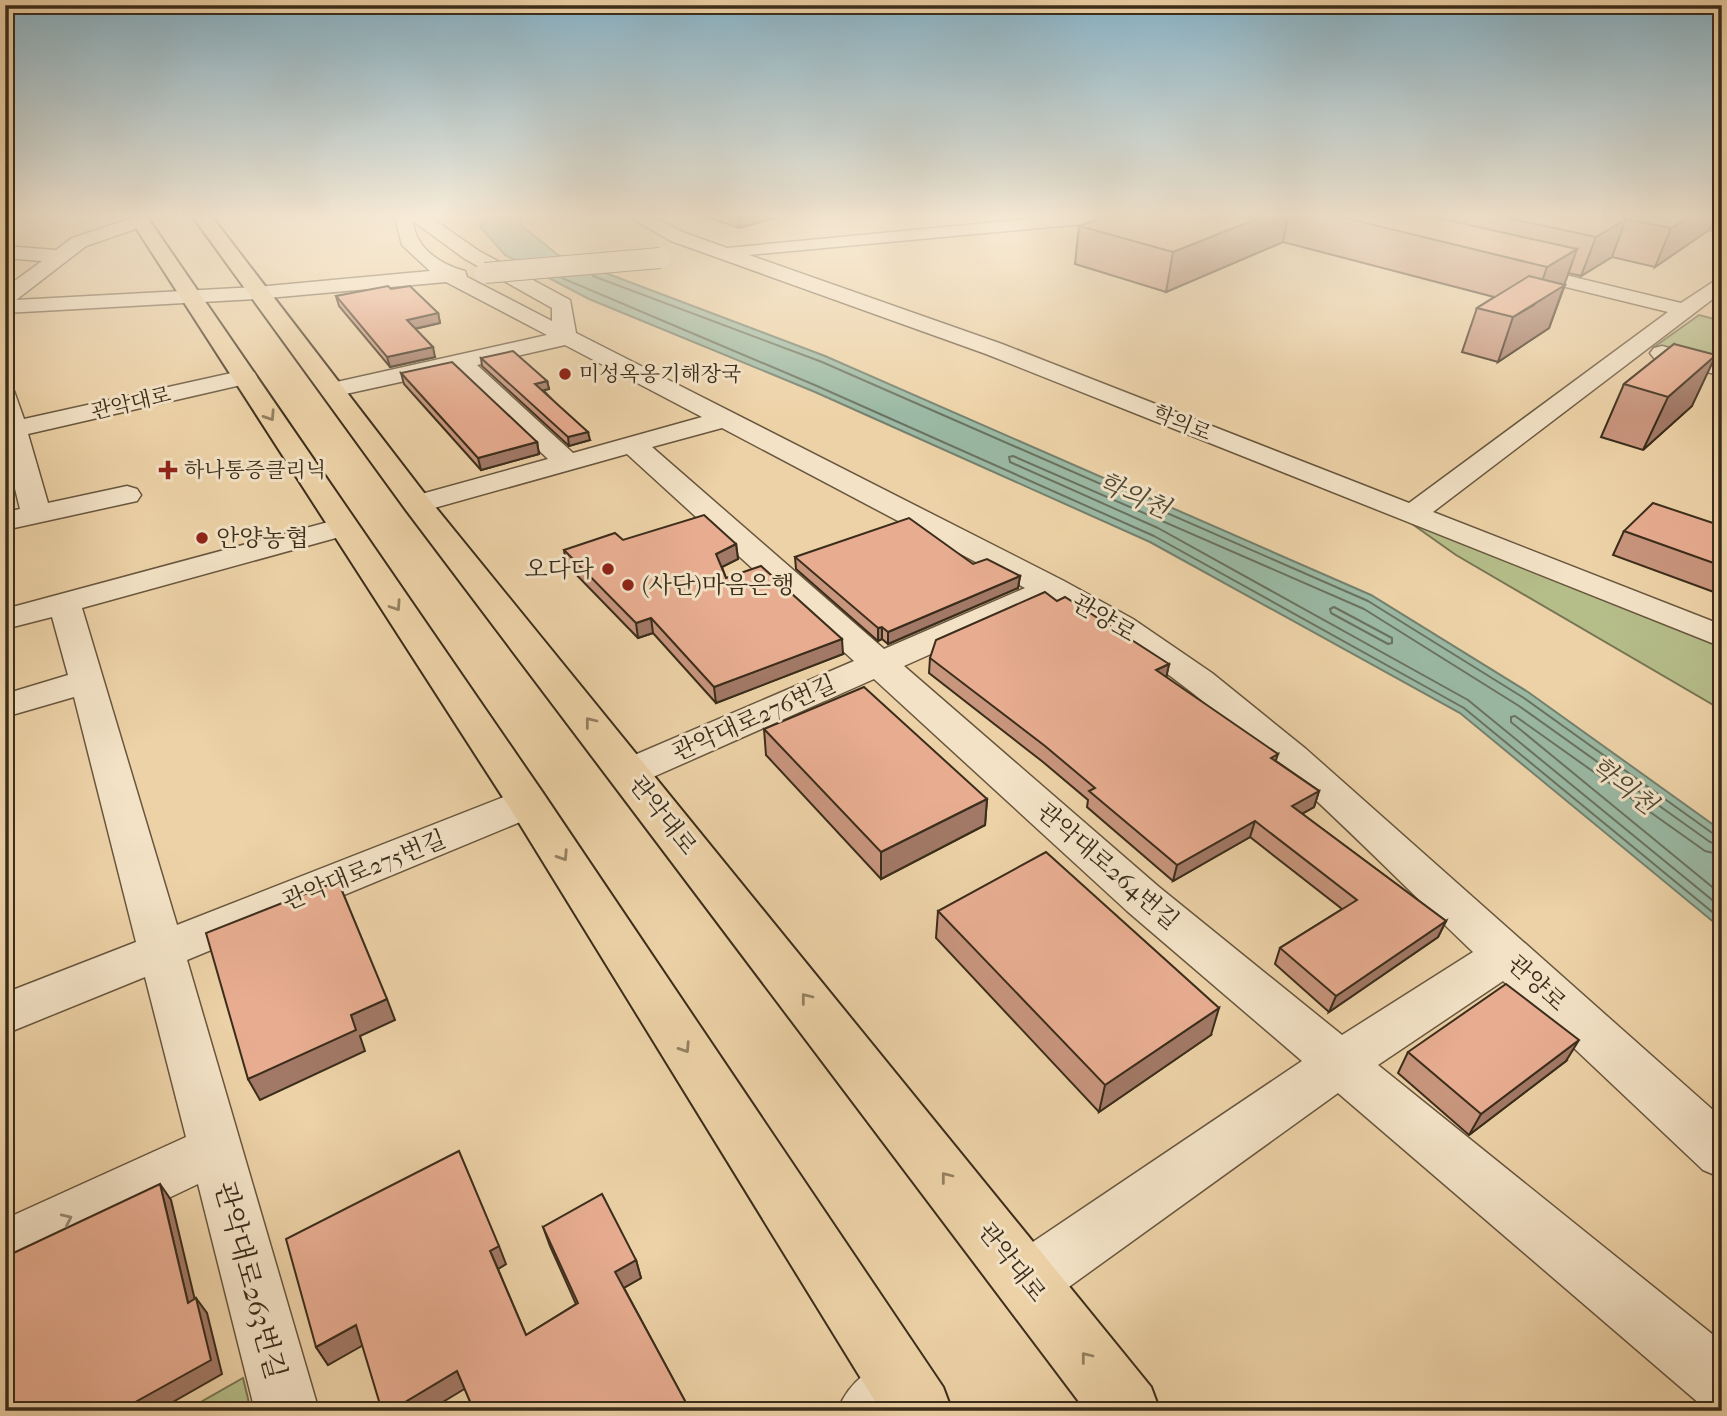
<svg xmlns="http://www.w3.org/2000/svg" width="1727" height="1416" font-family="'IM FELL French Canon','Noto Serif KR',serif">
	<style>
		.green { fill: #b5bd89; stroke: #787552; stroke-width: 2 }
		.water { fill: #9ab8a3; stroke: #74806d; stroke-width: 2 }
		.lines { fill: none; stroke-linecap: round; stroke-linejoin: round }
		.shore { stroke: #6a725f; stroke-width: 2 }
		.minor-casing { stroke: #68563e; stroke-width: 3 }
		.major-casing { stroke: #3b2d1b; stroke-width: 4 }
		.minor { fill: #f3e2c6; fill-rule: evenodd }
		.major { fill: #edd2a7; fill-rule: evenodd }
		.minor-bridge-casing { stroke: #68563e; stroke-width: 22; stroke-linecap: butt }
		.minor-bridge { stroke: #f3e2c6; stroke-width: 20 }
		.wall { fill: #c8957d; stroke: #3b2d1b; stroke-width: 2 }
		.shaded-wall { fill: #a27966; stroke: #3b2d1b; stroke-width: 2 }
		.building { fill: #e8ad91; stroke: #3b2d1b; stroke-width: 2 }
		.oneway { stroke: #948061 }
		.oneway2 { stroke: #978870 }
		.poi-dot { fill: #8f2418; stroke: #f3e2c6; stroke-width: 2.5 }
		.labels { text-anchor: middle; stroke-width: 6; stroke-linejoin: round; paint-order: stroke }
		.far-poi-label { font-size: 21px; fill: #3b2d1b; stroke: #f3e2c6; text-anchor: start }
		.far-street-label { font-size: 21px; fill: #3b2d1b; stroke: #f3e2c6 }
		.poi-label { font-size: 24px; fill: #3b2d1b; stroke: #f3e2c6; text-anchor: start }
		.street-label { font-size: 24px; fill: #3b2d1b; stroke: #f3e2c6 }
		.water-label { font-size: 26px; font-style: italic; fill: #4e4936; stroke: #f3e2c6 }
		.near-street-label { font-size: 28px; fill: #3b2d1b; stroke: #f3e2c6 }
	</style>
	<rect width="100%" height="100%" fill="#edd2a7"/>
	<filter id="stains"><feTurbulence type="fractalNoise" baseFrequency=".00286" numOctaves="4"/><feColorMatrix values="0 0 0 0 .2 0 0 0 0 .09 0 0 0 0 .02 0 0 0 .5 -.17"/></filter>
	<radialGradient id="worn" r=".72"><stop offset=".6" stop-color="#630" stop-opacity="0"/><stop offset="1" stop-color="#630" stop-opacity=".3"/></radialGradient>
	<!-- green -->
	<g class="green">
		<path d="M1699 315 1722 321V366L1654 347Z"/>
		<path d="M1405 519 1722 647V710L1456 555Z"/>
		<path d="M243 1378 251 1411H185Z"/>
	</g>
	<!-- water -->
	<path class="water" d="M482 217H521V225L558 255 825 356 1371 595 1528 692 1722 831V929L1460 713 1150 542 815 392 589 299 505 255 481 228Z"/>
	<g class="lines">
		<!-- shore -->
		<g class="shore">
			<path d="M593 276 822 362 1368 601 1524 698 1715 835 1722 836"/>
			<path d="M562 278 817 386 1154 536 1464 708 1722 920"/>
			<path d="M1334 607 1392 638V643L1388 644 1331 613 1330 609Z"/>
			<path d="M1722 845 1710 842 1519 706 1364 609 1013 456 1009 457 1010 462 1158 528 1468 700 1722 908"/>
			<path d="M1722 855 1705 851 1515 716 1511 717V722L1722 895"/>
		</g>
		<!-- minor casing -->
		<g class="minor-casing">
			<g id="minor">
				<path d="M135 217H147L150 221 147 225 86 246 16 300 257 287 430 271 402 245 395 217H430L479 251 570 300 576 333 1064 581 1133 619 1212 673 1306 749 1722 1118V1178L1703 1170 1503 981 1378 1065 1722 1342V1411L1700 1404 1338 1093 1048 1302 1027 1310 1006 1302 998 1281 1006 1260 1302 1061 1127 911 874 679 644 781 630 785 616 781 610 772 616 763 854 661 627 454 427 510 417 513 407 510 403 504 407 498 548 459 455 370 332 397 323 395 320 390 323 385 332 383 547 335 446 282 257 299 5 313V288L42 261 5 258V246L56 250 72 238ZM413 221 465 259 552 308V321L467 277 465 271C442 265 415 249 413 221ZM565 345 702 417 573 453 477 365ZM722 428 1025 588 884 649 652 447ZM1049 601C1069 612 1091 622 1110 634 1245 721 1358 842 1473 952L1342 1035 1159 887 904 666Z"/>
				<path d="M630 217H652L685 233 727 248 1048 217H1113L1104 222 749 255 1002 344 1409 503 1668 312 1509 273 1506 269 1509 265 1516 263 1681 303 1722 276V292L1433 512 1722 625V647L986 354 671 241Z"/>
				<path d="M1662 346 1722 362V376L1654 358 1650 353 1654 348Z"/>
				<path d="M245 370 254 372 257 377 254 382 28 434 48 503 127 486 137 489 141 495 137 501 5 530V512L20 509 5 448V389L14 391 24 419Z"/>
				<path d="M343 518 354 521 358 527 354 533 82 608 177 925 514 793 528 789 542 793 548 803 542 813 187 960 319 1411H255L198 1184 5 1276V1219L186 1137 145 977 5 1034V993L136 942 74 697 5 717V694L68 675 52 617 5 629V609Z"/>
				<path d="M903 1355 925 1364 934 1386 922 1411H837C851 1378 871 1368 903 1355Z"/>
			</g>
		</g>
		<!-- major casing -->
		<g class="major-casing">
			<g id="major">
				<path d="M129 217H147L543 793 943 1387 952 1411H881L513 813Z"/>
				<path d="M193 217H212L428 498 1151 1387 1160 1411H1086L406 510Z"/>
			</g>
		</g>
		<!-- minor -->
		<use href="#minor" class="minor"/>
		<!-- major -->
		<use href="#major" class="major"/>
		<!-- minor-bridge casing -->
		<g class="minor-bridge-casing">
			<path id="minor-bridge" d="M485 273 660 258"/>
		</g>
		<!-- minor-bridge -->
		<use href="#minor-bridge" class="minor-bridge"/>
	</g>
	<!-- wall -->
	<g class="wall">
		<path d="M708 217H777L739 228Z"/>
		<path d="M1105 217H1722V233L1709 230 1655 267 1612 257 1581 276 1568 273 1563 285H1565L1549 328 1498 362 1462 352 1477 308 1494 297 1283 242 1166 292 1075 264 1079 226Z"/>
		<path d="M391 289 438 313 440 323 415 329 435 357 390 367 339 306 336 296Z"/>
		<path d="M1674 344 1692 406 1643 450 1601 437 1624 384Z"/>
		<path d="M481 358 547 381 549 389 543 390 590 440 569 446 482 366Z"/>
		<path d="M401 373 537 442 539 454 481 470 404 384Z"/>
		<path d="M1722 526V595L1613 555 1624 531Z"/>
		<path d="M736 544 738 559 722 567 726 578 843 654 716 703 653 633 638 638 566 564 564 550Z"/>
		<path d="M795 557 973 564 1020 576 1018 588 888 644 882 639 878 641 796 569Z"/>
		<path d="M930 658 1169 664 1166 677 1276 761 1319 791 1314 807 1302 814 1446 921 1438 937 1329 1012 1275 964 1280 948 1342 909 1250 837 1173 881 1087 807 1088 800 1043 762 929 673Z"/>
		<path d="M764 729 987 799 985 825 881 879 766 755Z"/>
		<path d="M938 911 1211 1035 1099 1112 936 938Z"/>
		<path d="M1408 1052 1566 1061 1469 1135 1398 1073Z"/>
		<path d="M543 1227 636 1260 641 1278 624 1288 685 1401 687 1411H474L465 1389 362 1345 328 1365 316 1347 506 1264 498 1269 526 1335 576 1304 550 1246Z"/>
	</g>
	<!-- shaded-wall -->
	<g class="shaded-wall">
		<path d="M738 217H777L739 228Z"/>
		<path d="M1261 217H1288L1283 242 1166 292 1173 252Z"/>
		<path d="M1689 217H1715L1709 230 1655 267 1671 228Z"/>
		<path d="M1626 219 1612 257 1581 276 1596 237Z"/>
		<path d="M1577 249 1549 328 1498 362 1513 317 1534 305 1547 267Z"/>
		<path d="M438 313 440 323 409 330 407 320Z"/>
		<path d="M433 347 435 357 390 367 387 357Z"/>
		<path d="M1716 355 1692 406 1643 450 1668 397Z"/>
		<path d="M547 381 549 389 537 392 535 384Z"/>
		<path d="M588 432 590 440 569 446 568 437Z"/>
		<path d="M537 442 539 454 481 470 478 458Z"/>
		<path d="M736 544 738 559 718 569 716 554Z"/>
		<path d="M1020 576 1018 588 888 644V632Z"/>
		<path d="M651 618 653 633 638 638 636 623Z"/>
		<path d="M882 627V639L878 641V628Z"/>
		<path d="M842 639 843 654 716 703 714 687Z"/>
		<path d="M1169 664 1166 679 1156 670Z"/>
		<path d="M1278 754 1273 769 1271 758Z"/>
		<path d="M1319 791 1314 807 1287 822 1292 806Z"/>
		<path d="M987 799 985 825 881 879V852Z"/>
		<path d="M1255 821 1250 837 1173 881 1177 865Z"/>
		<path d="M1446 921 1438 937 1329 1012 1336 996Z"/>
		<path d="M387 999 395 1020 360 1036 365 1051 260 1100 248 1079 351 1015Z"/>
		<path d="M1219 1008 1211 1035 1099 1112 1105 1085Z"/>
		<path d="M1579 1040 1566 1061 1469 1135 1481 1114Z"/>
		<path d="M160 1184 171 1200 199 1317 188 1303Z"/>
		<path d="M499 1246 506 1264 498 1269 490 1251Z"/>
		<path d="M636 1260 641 1278 620 1290 615 1272Z"/>
		<path d="M196 1298 207 1313 222 1374 157 1411H119Z"/>
		<path d="M356 1325 367 1343 328 1365 316 1347Z"/>
		<path d="M457 1371 466 1388 428 1411H390Z"/>
	</g>
	<!-- building -->
	<g class="building">
		<path d="M1105 217H1261L1173 252 1079 226Z"/>
		<path d="M1341 217H1433L1577 249 1547 267Z"/>
		<path d="M1503 217H1689L1671 228 1626 219 1596 237Z"/>
		<path d="M1529 276 1565 285 1513 317 1477 308Z"/>
		<path d="M388 286 391 289 410 286 438 313 407 320 433 347 387 357 336 296Z"/>
		<path d="M1674 344 1716 355 1668 397 1624 384Z"/>
		<path d="M513 351 547 381 535 384 588 432 568 437 481 358Z"/>
		<path d="M452 362 537 442 478 458 401 373Z"/>
		<path d="M1653 503 1722 526V566L1624 531Z"/>
		<path d="M704 515 736 544 716 554 726 578 761 566 842 639 714 687 651 618 636 623 564 550 615 533 623 540Z"/>
		<path d="M909 518 973 564 987 559 1020 576 888 632 882 627 878 628 795 557Z"/>
		<path d="M1045 592 1057 601 1065 597 1169 664 1156 670 1278 754 1271 758 1319 791 1292 806 1446 921 1336 996 1280 948 1357 900 1255 821 1177 865 1089 791 1095 788 1045 746 930 658 936 640Z"/>
		<path d="M864 687 987 799 881 852 764 729Z"/>
		<path d="M1046 852 1219 1008 1105 1085 938 911Z"/>
		<path d="M338 881 387 999 351 1015 356 1030 248 1079 206 933Z"/>
		<path d="M1506 984 1579 1040 1481 1114 1408 1052Z"/>
		<path d="M459 1151 499 1246 490 1251 526 1335 578 1303 543 1227 602 1194 636 1260 615 1272 685 1401 684 1411H474L457 1371 390 1411H382L356 1325 316 1347 286 1239Z"/>
		<path d="M160 1184 188 1303 196 1298 211 1360 119 1411H5V1257Z"/>
	</g>
	<!-- one-way arrows -->
	<defs><path id="oneway-chevron" d="M-2-3.5L2.5 0L-2 3.5" fill="none" stroke-width="1.6" stroke-linecap="round" stroke-linejoin="round" transform="scale(1.75)"/></defs>
	<g class="oneway">
		<use href="#oneway-chevron" transform="translate(270 416) rotate(57)"/>
		<use href="#oneway-chevron" transform="translate(396 606) rotate(56)"/>
		<use href="#oneway-chevron" transform="translate(590 722) rotate(-128)"/>
		<use href="#oneway-chevron" transform="translate(563 856) rotate(57)"/>
		<use href="#oneway-chevron" transform="translate(806 998) rotate(-128)"/>
		<use href="#oneway-chevron" transform="translate(685 1048) rotate(57)"/>
		<use href="#oneway-chevron" transform="translate(946 1177) rotate(-128)"/>
		<use href="#oneway-chevron" transform="translate(1086 1357) rotate(-128)"/>
	</g>
	<use class="oneway2" href="#oneway-chevron" transform="translate(67 1219) rotate(-25)"/>
	<!-- sky -->
	<linearGradient id="sky" x2="0" y2="1"><stop stop-color="#89b6cc"/><stop offset="0.52" stop-color="#f7ebd7"/><stop offset="1" stop-color="#f7ebd7" stop-opacity="0"/></linearGradient>
	<rect width="1727" height="415" fill="url(#sky)"/>
	<!-- markers -->
	<g class="poi-dot">
		<circle cx="565" cy="374" r="7"/>
		<path d="M164.5 459.5h7v7h7v7h-7v7h-7v-7h-7v-7h7z"/>
		<circle cx="202" cy="538" r="7"/>
		<circle cx="608" cy="569" r="7"/>
		<circle cx="628" cy="585" r="7"/>
	</g>
	<g class="labels">
		<!-- far-poi labels -->
		<g class="far-poi-label">
			<text x="579" y="381">미성옥옹기해장국</text>
			<text x="184" y="477">하나통증클리닉</text>
		</g>
		<!-- far-street labels -->
		<g class="far-street-label">
			<text transform="translate(131 403) rotate(-13)" y="7">관악대로</text>
			<text transform="translate(1182 423) rotate(22)" y="7">학의로</text>
		</g>
		<!-- poi labels -->
		<g class="poi-label">
			<text x="216" y="546">안양농협</text>
			<text x="594" y="577" text-anchor="end">오다다</text>
			<text x="642" y="593">(사단)마음은행</text>
		</g>
		<!-- street labels -->
		<g class="street-label">
			<text transform="translate(1104 618) rotate(31)" y="8">관양로</text>
			<text transform="translate(754 718) rotate(-24)" y="8">관악대로276번길</text>
			<text transform="translate(663 815) rotate(52)" y="8">관악대로</text>
			<text transform="translate(1108 866) rotate(41)" y="8">관악대로264번길</text>
			<text transform="translate(364 870) rotate(-22)" y="8">관악대로275번길</text>
			<text transform="translate(1537 983) rotate(43)" y="8">관양로</text>
			<text transform="translate(1012 1262) rotate(52)" y="8">관악대로</text>
		</g>
		<!-- water labels -->
		<g class="water-label">
			<text transform="translate(1134 495) rotate(24)" y="9">학의천</text>
			<text transform="translate(1624 785) rotate(38)" y="9">학의천</text>
		</g>
		<!-- near-street labels -->
		<g class="near-street-label">
			<text transform="translate(251 1280) rotate(75)" y="10">관악대로263번길</text>
		</g>
	</g>
	<!-- margin -->
	<rect width="1727" height="1416" fill="none" stroke="#edd2a7" stroke-width="28"/>
	<rect x="7" y="7" width="1713" height="1402" fill="none" stroke="#3b2d1b" stroke-width="3.5"/>
	<rect x="14" y="14" width="1699" height="1388" fill="none" stroke="#3b2d1b" stroke-width="2"/>
	<rect width="100%" height="100%" filter="url(#stains)"/>
	<rect width="100%" height="100%" fill="url(#worn)"/>
</svg>
